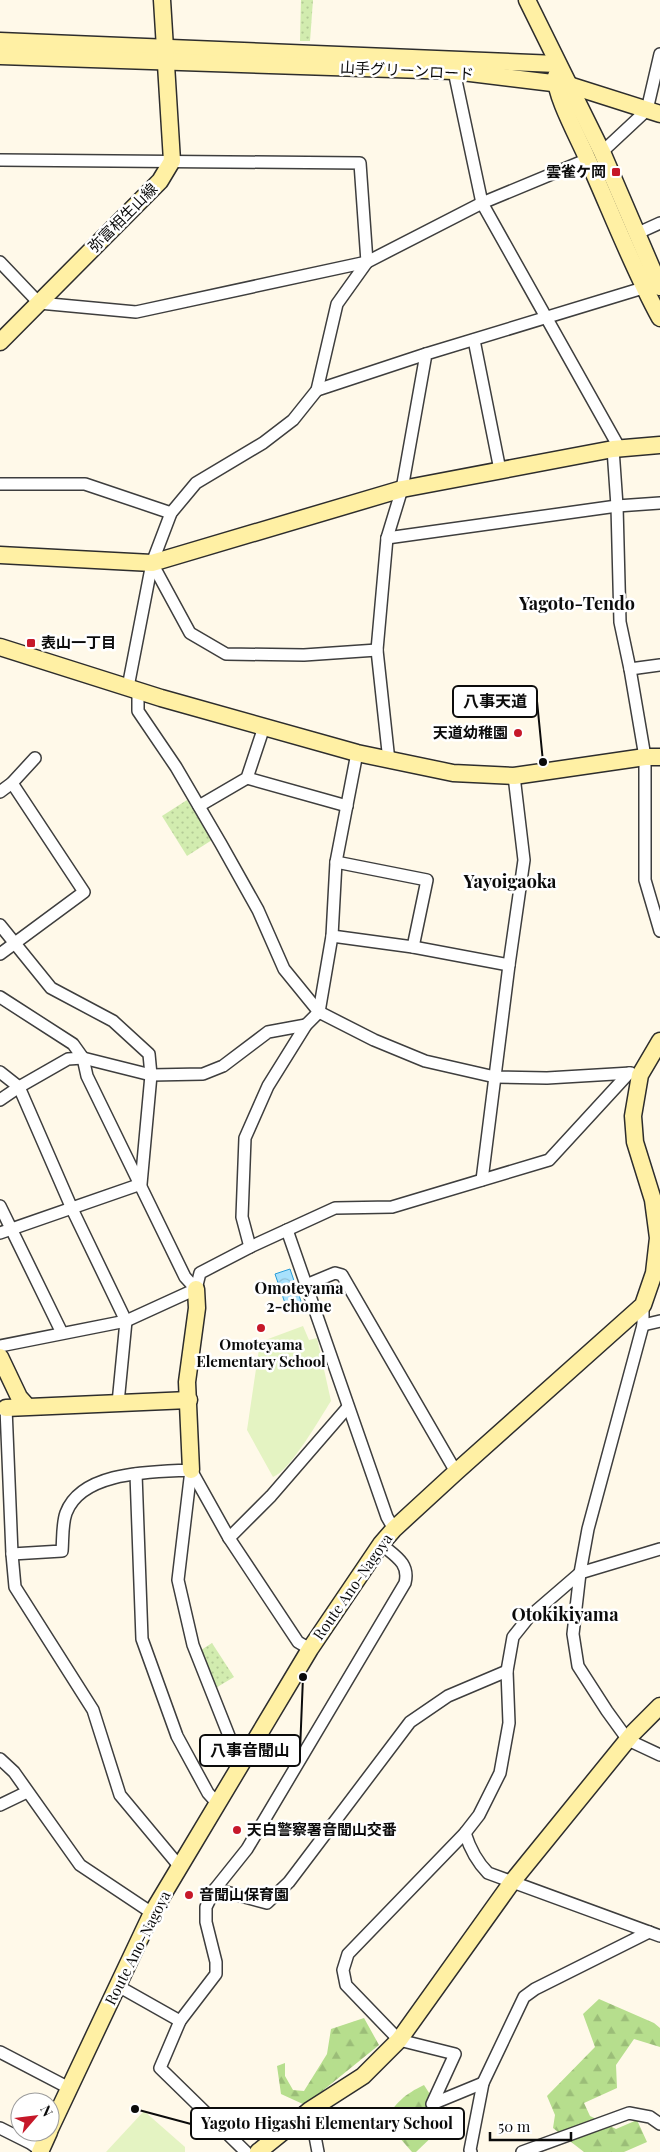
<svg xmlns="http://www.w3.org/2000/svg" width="660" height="2152" font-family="'Playfair Display','Noto Sans JP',serif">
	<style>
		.forest { fill: url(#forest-firs) }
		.park { fill: url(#park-dots) }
		.pitch { fill: #e4f3c2 }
		.water { fill: url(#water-waves); stroke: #299cd9 }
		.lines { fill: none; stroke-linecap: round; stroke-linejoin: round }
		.street-casing { stroke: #3e3e3e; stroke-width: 14 }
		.secondary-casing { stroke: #2d2d2d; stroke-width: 19 }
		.street { stroke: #fff; stroke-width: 11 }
		.secondary { stroke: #fff0a4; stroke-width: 16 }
		.poi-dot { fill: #c61829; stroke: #fff; stroke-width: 2 }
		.labels { text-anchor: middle; stroke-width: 5; stroke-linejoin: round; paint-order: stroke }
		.street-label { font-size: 15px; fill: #0b0b0b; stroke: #fff }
		.poi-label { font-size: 15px; font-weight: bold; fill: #0b0b0b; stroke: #fff; text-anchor: start }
		.neighbourhood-label { font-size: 16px; font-weight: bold; fill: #0b0b0b; stroke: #fff }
		.quarter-label { font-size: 18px; font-weight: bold; fill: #0b0b0b; stroke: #fff }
		.leader { fill: none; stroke: #0b0b0b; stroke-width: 2 }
		.callout-dot { fill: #0b0b0b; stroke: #fff; stroke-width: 2 }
		.callout { fill: #fff; stroke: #0b0b0b; stroke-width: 2 }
		.callout-label { font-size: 16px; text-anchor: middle; font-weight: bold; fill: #0b0b0b }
	</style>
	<defs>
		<pattern id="forest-firs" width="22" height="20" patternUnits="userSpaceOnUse" patternTransform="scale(1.25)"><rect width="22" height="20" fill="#b6de8d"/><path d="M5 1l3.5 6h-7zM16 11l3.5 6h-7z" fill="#9bbd78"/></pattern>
		<pattern id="park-dots" width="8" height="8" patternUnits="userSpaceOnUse" patternTransform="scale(1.25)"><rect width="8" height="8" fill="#d2ecaf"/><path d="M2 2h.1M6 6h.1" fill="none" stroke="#b3c995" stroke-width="1.8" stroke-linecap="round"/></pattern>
		<pattern id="water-waves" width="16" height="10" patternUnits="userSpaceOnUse" patternTransform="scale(1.25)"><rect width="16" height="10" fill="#a8e1fc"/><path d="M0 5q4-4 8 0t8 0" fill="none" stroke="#8fc0d7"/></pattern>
	</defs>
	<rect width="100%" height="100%" fill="#fff9e9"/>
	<!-- forest -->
	<g class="forest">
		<path d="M599 1999 654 2023 660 2028V2047L634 2039 616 2065 617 2088 584 2103 590 2116 616 2129 637 2120 647 2142 624 2152H584L553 2128 555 2115 547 2096 595 2047 583 2014Z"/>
		<path d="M364 2018 379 2045 305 2105 281 2094 277 2066 285 2063V2076L293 2090 304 2091 327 2054 331 2029Z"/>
		<path d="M424 2085 442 2113 440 2129 416 2152H412L385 2121C395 2103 405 2094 424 2085Z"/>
	</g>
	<!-- park -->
	<g class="park">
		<path d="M301 0H313L310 41H300Z"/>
		<path d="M187 800 212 840 187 856 162 816Z"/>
		<path d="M212 1643 234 1677 214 1689 198 1652Z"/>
	</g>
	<!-- pitch -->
	<g class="pitch">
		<path d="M303 1326 309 1340 317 1338 331 1401C320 1418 290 1471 273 1477L247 1430 260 1342Z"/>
		<path d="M144 2111 185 2147V2152H106Z"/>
	</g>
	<!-- water -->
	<path class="water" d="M290 1269 303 1307 288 1312 275 1274Z"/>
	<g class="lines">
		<!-- street casing -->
		<g class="street-casing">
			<g id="street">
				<path d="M454 71 482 203 620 449"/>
				<path d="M602 152 647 110 660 54"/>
				<path d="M0 160 360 163 367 262 337 304 317 390 293 420 263 443 196 483 171 513 152 563 128 687"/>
				<path d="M638 233 660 223"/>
				<path d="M0 262 39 303 136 312 367 262 482 203 588 159"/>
				<path d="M474 340 500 470"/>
				<path d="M317 390 426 354"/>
				<path d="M613 449 617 506 620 622 630 669 645 757V880L660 931"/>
				<path d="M0 484H85L171 513"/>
				<path d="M387 538 617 506 660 503"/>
				<path d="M152 563 190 633 226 654 304 655 377 650"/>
				<path d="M630 669 660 665"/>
				<path d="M138 690V711L176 767 221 844 258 910 284 969 319 1012 374 1040 425 1061 495 1077 547 1078 631 1073"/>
				<path d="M389 761 377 650 387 538 402 489 426 354 643 288"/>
				<path d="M247 778 347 806"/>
				<path d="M0 792 12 783 35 758"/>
				<path d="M199 806 247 778 264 727"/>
				<path d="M336 862 427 880 413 947"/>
				<path d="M0 925 51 988 113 1021 149 1054 151 1075 141 1184 0 1233"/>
				<path d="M332 936 413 947 509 965"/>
				<path d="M0 954 84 892 12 783"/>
				<path d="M0 997 73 1044 83 1058 87 1076 185 1277 196 1289"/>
				<path d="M0 1072 19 1087 73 1211 126 1321 118 1403"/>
				<path d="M0 1100 19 1087 68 1059 83 1058 151 1075 203 1074 223 1066 268 1032 306 1025"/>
				<path d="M482 1180 509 965 524 860 514 776"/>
				<path d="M0 1206 62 1333"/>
				<path d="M287 1230 387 1517 394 1529"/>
				<path d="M250 1247 242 1217 245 1138 268 1086 306 1025 319 1012 332 936 336 862 357 753"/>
				<path d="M306 1285 335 1273 342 1275 456 1472"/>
				<path d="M643 1305V1325L588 1529 580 1573 573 1634 578 1666 607 1711 628 1740 660 1755"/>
				<path d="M643 1325 660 1321"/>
				<path d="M0 1346 126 1321 196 1289 200 1273 250 1247 335 1208 392 1207 549 1160 629 1073"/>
				<path d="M0 1409 6 1408 12 1554 15 1587 93 1710 120 1795 180 1867"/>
				<path d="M191 1470 178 1580 193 1645 235 1751 243 1761"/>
				<path d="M191 1470 229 1538 298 1642 310 1649"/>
				<path d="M136 1474 142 1639 177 1736 208 1793 217 1803"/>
				<path d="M229 1538 271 1496 348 1407"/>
				<path d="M12 1554 62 1551C63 1539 62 1524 66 1513 82 1470 155 1472 191 1470"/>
				<path d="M0 1759 14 1772 80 1865 152 1913"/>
				<path d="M0 1805 27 1792"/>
				<path d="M465 1833C470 1849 476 1861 488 1873L660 1936"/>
				<path d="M215 1889 267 1903 289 1882 410 1722 448 1696 507 1671"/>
				<path d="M118 1986 180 2021"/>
				<path d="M0 2052 69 2088"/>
				<path d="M483 2083 432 2104 455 2054 399 2040 346 1985 343 1970 348 1954 465 1833 479 1815 500 1773 509 1723 507 1671 513 1637 529 1617 580 1573 660 1549"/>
				<path d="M310 2110 318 2152"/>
				<path d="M0 2128 30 2143 43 2152"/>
				<path d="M246 2152 160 2068 180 2021 216 1974V1962L206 1922V1907L215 1889 247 1849 405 1583C410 1563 395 1556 381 1544"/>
				<path d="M471 2152 470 2150 483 2083 524 1997 535 1989 649 1932"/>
				<path d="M522 2152 629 2113 650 2117 660 2124"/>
			</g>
		</g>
		<!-- secondary casing -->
		<g class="secondary-casing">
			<g id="secondary">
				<path d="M527 0 602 152 660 287"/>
				<path d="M0 41 557 64"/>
				<path d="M0 56 454 71 569 85 660 114"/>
				<path d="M556 76C554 94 579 139 587 158 611 211 632 267 660 318"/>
				<path d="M0 342 160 181 172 161 162 0"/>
				<path d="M0 555 152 563 402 489 613 449 660 445"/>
				<path d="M0 647 161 698 357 753 453 773 514 776 645 757H660"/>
				<path d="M0 1357 19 1397 27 1406"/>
				<path d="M6 1408 189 1400"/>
				<path d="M191 1470 187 1382 197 1308 196 1289"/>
				<path d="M50 2129 152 1913 310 1649 381 1544 394 1529 456 1472 643 1305 654 1273 658 1238 653 1200 635 1142 633 1116 640 1075 660 1041"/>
				<path d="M40 2152 49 2132"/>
				<path d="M258 2152 310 2110 363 2076 399 2040 512 1882 633 1733 660 1706"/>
			</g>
		</g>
		<!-- street -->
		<use href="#street" class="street"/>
		<!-- secondary -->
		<use href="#secondary" class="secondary"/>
	</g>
	<!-- markers -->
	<g class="poi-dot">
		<rect x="611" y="167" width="10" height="10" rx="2.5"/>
		<rect x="26" y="638" width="10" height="10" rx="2.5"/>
		<circle cx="518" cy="733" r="5"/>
		<circle cx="261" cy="1328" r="5"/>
		<circle cx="237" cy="1830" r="5"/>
		<circle cx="189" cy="1895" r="5"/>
	</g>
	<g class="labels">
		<!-- street labels -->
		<g class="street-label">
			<text transform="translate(407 71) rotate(3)" y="5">山手グリーンロード</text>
			<text transform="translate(123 218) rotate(-45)" y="5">弥富相生山線</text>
			<text transform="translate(353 1587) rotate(-55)" y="5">Route Ano-Nagoya</text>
			<text transform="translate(138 1948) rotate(-63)" y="5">Route Ano-Nagoya</text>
		</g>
		<!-- poi labels -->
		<g class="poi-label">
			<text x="606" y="177" text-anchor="end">雲雀ケ岡</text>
			<text x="41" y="648">表山一丁目</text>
			<text x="508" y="738" text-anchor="end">天道幼稚園</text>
			<text x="261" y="1350" text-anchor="middle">Omoteyama<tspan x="261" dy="17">Elementary School</tspan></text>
			<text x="247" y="1835">天白警察署音聞山交番</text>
			<text x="199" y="1900">音聞山保育園</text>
		</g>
		<!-- neighbourhood labels -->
		<g class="neighbourhood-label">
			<text x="299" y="1294">Omoteyama<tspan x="299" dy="18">2-chome</tspan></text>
		</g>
		<!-- quarter labels -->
		<g class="quarter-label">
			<text x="577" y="610">Yagoto-Tendo</text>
			<text x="510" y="888">Yayoigaoka</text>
			<text x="565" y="1621">Otokikiyama</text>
		</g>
	</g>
	<!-- callouts -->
	<path class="leader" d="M543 762L537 701M303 1677L300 1751M135 2109L191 2124"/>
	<g class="callout-dot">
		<circle cx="543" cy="762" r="5"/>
		<circle cx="303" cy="1677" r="5"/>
		<circle cx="135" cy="2109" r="5"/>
	</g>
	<g class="callout">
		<rect x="453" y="686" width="84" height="31" rx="5"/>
		<rect x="200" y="1735" width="100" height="31" rx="5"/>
		<rect x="191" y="2108" width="273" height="31" rx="5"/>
	</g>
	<g class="callout-label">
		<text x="495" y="707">八事天道</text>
		<text x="250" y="1756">八事音聞山</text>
		<text x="327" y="2129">Yagoto Higashi Elementary School</text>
	</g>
	<!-- north arrow -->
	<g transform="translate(35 2117) rotate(62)"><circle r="24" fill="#ffffff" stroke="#9d9d9d"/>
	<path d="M0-4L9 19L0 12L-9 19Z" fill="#c61829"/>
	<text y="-8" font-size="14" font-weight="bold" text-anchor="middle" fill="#0b0b0b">N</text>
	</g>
	<!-- scale -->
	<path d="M490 2132v8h81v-8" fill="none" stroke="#0b0b0b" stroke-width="2.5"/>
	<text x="498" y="2132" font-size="15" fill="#0b0b0b" stroke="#ffffff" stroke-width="4" paint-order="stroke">50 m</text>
</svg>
